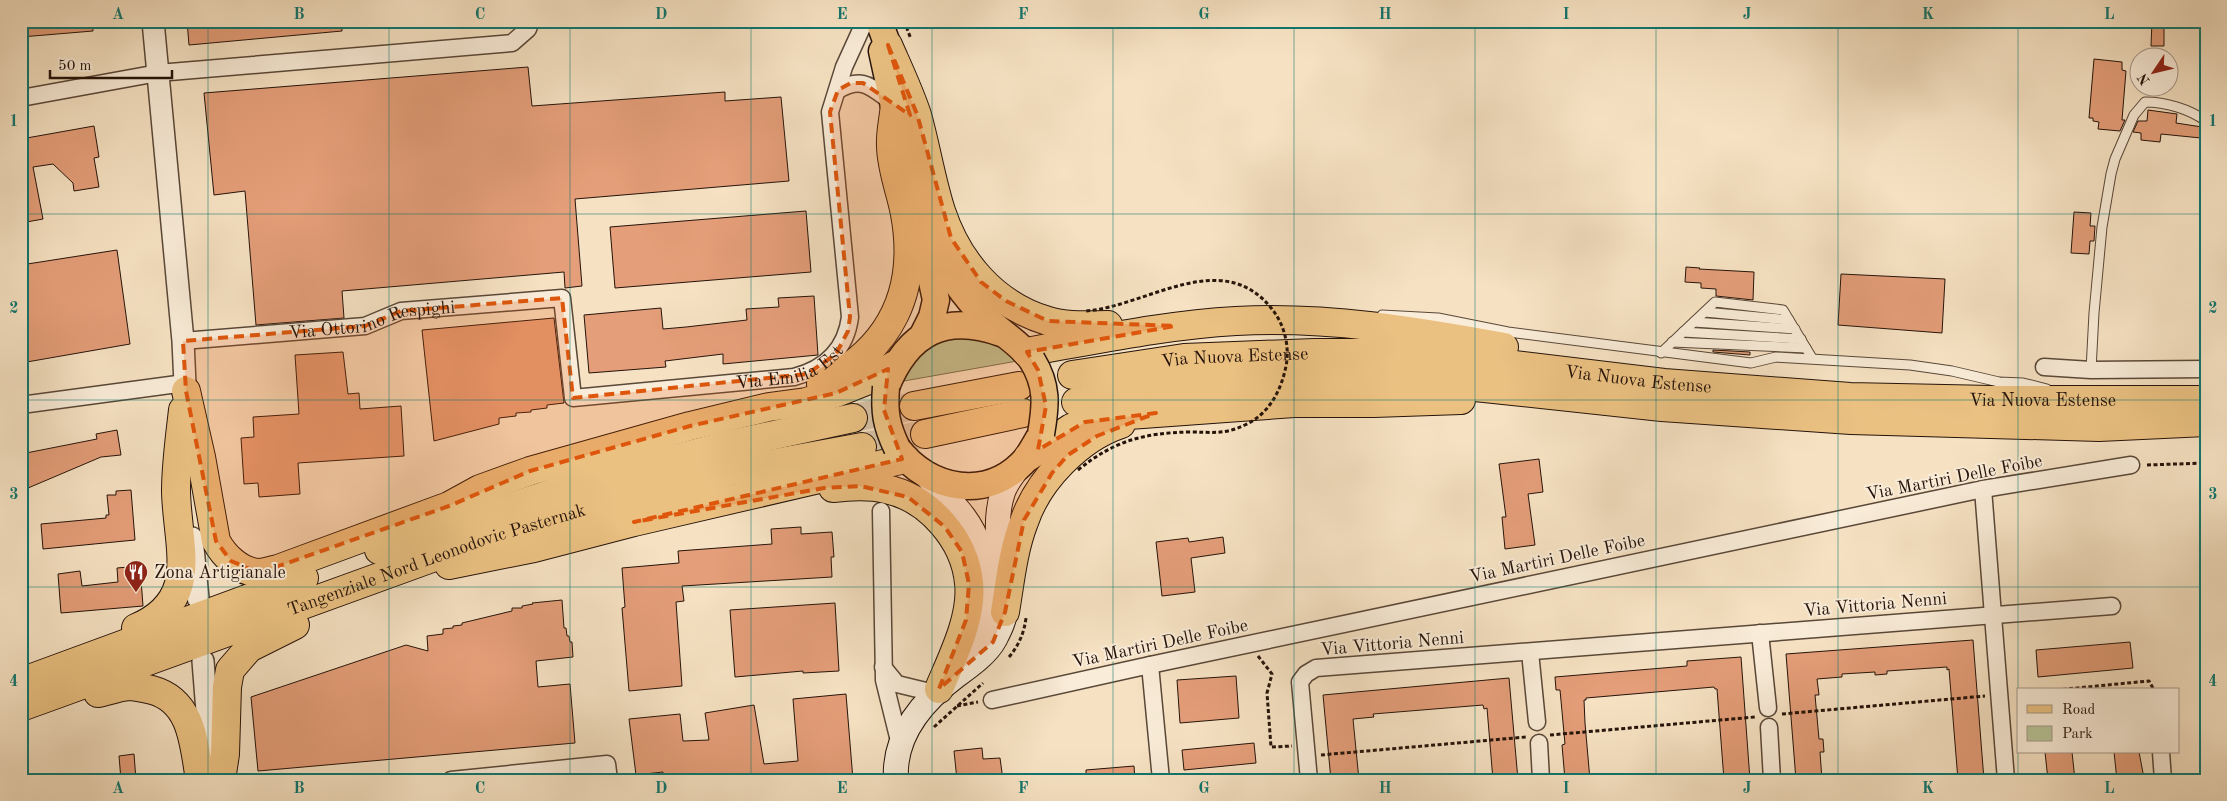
<svg xmlns="http://www.w3.org/2000/svg" width="2227" height="801" font-family="'Old Standard TT',serif">
	<style>
		.green { fill: #b7c498; stroke: #6e6c51 }
		.building { fill: #e49e79; stroke: #25130a }
		.lines { fill: none; stroke-linecap: round; stroke-linejoin: round }
		.trunk-tunnel { stroke: #d7c3a7; stroke-width: 28; stroke-dasharray: 28 14; stroke-linecap: butt }
		.service-casing { stroke: #594738; stroke-width: 11 }
		.minor-casing { stroke: #594738; stroke-width: 19 }
		.tertiary-casing { stroke: #594738; stroke-width: 24 }
		.secondary-casing { stroke: #25130a; stroke-width: 26 }
		.primary-casing { stroke: #25130a; stroke-width: 29 }
		.trunk-casing { stroke: #25130a; stroke-width: 30 }
		.path { stroke: #25130a; stroke-width: 3; stroke-dasharray: 4 2.5; stroke-linecap: butt }
		.service { stroke: #f9ecd8; stroke-width: 9 }
		.minor { stroke: #f9ecd8; stroke-width: 16 }
		.tertiary { stroke: #f9ecd8; stroke-width: 21 }
		.secondary { stroke: #f9ecd8; stroke-width: 24 }
		.primary { stroke: #ebc182; stroke-width: 26 }
		.trunk { stroke: #ebc182; stroke-width: 28 }
		.primary-bridge-casing { stroke: #25130a; stroke-width: 29; stroke-linecap: butt }
		.path-bridge { stroke: #25130a; stroke-width: 3; stroke-dasharray: 4 2.5; stroke-linecap: butt }
		.primary-bridge { stroke: #ebc182; stroke-width: 26 }
		.marked { fill: #de560c; fill-opacity: 0.2; stroke: #de560c; stroke-width: 4; stroke-dasharray: 10 6; stroke-linejoin: round }
		.grid { fill: none; stroke: #0f766e; stroke-width: 1; stroke-opacity: 0.55 }
		.labels { text-anchor: middle; stroke-width: 4; stroke-linejoin: round; paint-order: stroke }
		.street-label { font-size: 18px; fill: #25130a; stroke: #f9ecd8 }
		.poi-label { font-size: 18px; fill: #25130a; stroke: #f9ecd8; text-anchor: start }
		.neatline { fill: none; stroke: #0f766e; stroke-width: 2 }
		.grid-label { font-size: 16px; text-anchor: middle; font-weight: bold; fill: #0f766e }
	</style>
	<rect width="100%" height="100%" fill="#f6e2c3"/>
	<filter id="stains"><feTurbulence type="fractalNoise" baseFrequency=".004" numOctaves="4"/><feColorMatrix values="0 0 0 0 .2 0 0 0 0 .09 0 0 0 0 .02 0 0 0 .5 -.17"/></filter>
	<radialGradient id="worn" r=".72"><stop offset=".6" stop-color="#630" stop-opacity="0"/><stop offset="1" stop-color="#630" stop-opacity=".3"/></radialGradient>
	<!-- green -->
	<path class="green" d="M980 331 1023 360 904 381 908 365 931 340Z"/>
	<!-- building -->
	<g class="building">
		<path d="M21 21H93V31L21 37Z"/>
		<path d="M187 21H342V31L189 45Z"/>
		<path d="M2152 21H2164V46H2151Z"/>
		<path d="M2094 59 2122 62V70L2126 71 2122 120H2125L2120 131 2098 129 2099 122 2093 121V118H2089Z"/>
		<path d="M528 67 532 106 725 92V101L781 97 789 181 575 199 582 286 565 288 564 272 342 291 344 318 256 325 245 191 214 195 204 93Z"/>
		<path d="M2148 110 2177 114 2176 123 2202 127 2201 138 2161 134 2160 142 2141 140V133L2133 132 2138 121H2147Z"/>
		<path d="M94 126 99 157 94 158 99 187 74 191 73 183 53 164 33 167 43 219 21 223V139Z"/>
		<path d="M806 211 811 272 615 288 610 227Z"/>
		<path d="M2074 212 2091 213 2090 226H2095L2094 241H2090L2089 254 2071 253Z"/>
		<path d="M117 250 130 344 21 363V265Z"/>
		<path d="M1686 267 1700 268 1699 269 1754 272 1753 300 1716 296V289L1701 288V283L1685 282Z"/>
		<path d="M1841 274 1945 279 1942 333 1838 325Z"/>
		<path d="M814 296 818 355 723 364V354L665 361 666 367 589 373 584 315 661 308 663 329 686 327 747 320 746 309 779 307 778 298Z"/>
		<path d="M554 318 564 403 547 405V408L531 410V412L516 413V416L499 418V424L434 441 422 330Z"/>
		<path d="M1713 350 1750 352V355L1713 352Z"/>
		<path d="M343 352 348 394 359 393 360 409 401 406 404 456 298 463 300 494 259 497 258 483 244 484 241 438 254 437 253 417 299 414 295 355Z"/>
		<path d="M117 430 121 455 101 457 21 491V454L97 439 96 434Z"/>
		<path d="M1539 459 1543 492 1528 494 1535 545 1505 549 1502 517H1506L1499 464Z"/>
		<path d="M131 490 135 540 43 549 41 524 106 518V515H109L107 495H116V491Z"/>
		<path d="M801 527V534L832 532 834 557H831L832 577 682 586 684 601 676 602 682 686 629 691 622 608 625 607 622 568 679 563 678 551 772 544 771 529Z"/>
		<path d="M1223 537 1225 553 1191 558 1195 592 1162 596 1156 542 1188 538 1189 542Z"/>
		<path d="M140 566 143 606 61 613 58 574 80 571 82 586 118 582 117 568Z"/>
		<path d="M562 600 564 628H566L567 636H569L570 642H572L573 657 536 661 538 687 570 684 575 743 258 771 251 697 406 645 428 651 427 636 443 634V629L453 628V626L462 625V623L512 611V608H522V606L533 604 532 603Z"/>
		<path d="M835 603 839 671 803 673V671L735 677 730 610Z"/>
		<path d="M1973 640 1984 780H1958L1949 669 1947 670V667L1887 671V674L1875 675V672L1842 674V677L1817 679 1819 695H1815L1819 739H1823L1824 752H1820L1822 780H1796L1786 654Z"/>
		<path d="M2130 642 2133 668 2038 677 2036 650Z"/>
		<path d="M1741 657 1750 780H1724L1717 689H1715L1714 687 1586 698V700H1584L1585 723 1590 780H1565L1562 745 1565 744 1560 690H1556L1555 677 1687 666V661Z"/>
		<path d="M1236 676 1239 718 1180 723 1177 680Z"/>
		<path d="M1509 678 1518 780H1493L1487 708 1484 709 1483 705 1373 714 1374 717 1353 719 1359 780H1331L1323 695Z"/>
		<path d="M846 694 853 780H663V772L636 775 629 719 680 714 683 741 709 740 705 713 754 705 764 764 798 761 793 699Z"/>
		<path d="M1254 743 1256 763 1184 770 1182 750Z"/>
		<path d="M982 748 983 759 1000 758 1003 780H957L954 751Z"/>
		<path d="M2045 752H2072L2075 780H2048Z"/>
		<path d="M2114 752H2139L2144 778 2117 780Z"/>
		<path d="M134 754 136 780H121L119 756Z"/>
		<path d="M1134 766 1135 780H1086V770Z"/>
	</g>
	<g class="lines">
		<!-- trunk-tunnel -->
		<g class="trunk-tunnel">
			<path d="M853 418 914 406"/>
			<path d="M862 447 925 434"/>
		</g>
		<!-- service casing -->
		<g class="service-casing">
			<g id="service">
				<path d="M1705 312 1789 320"/>
				<path d="M1382 315 1438 318 1508 332 1751 363 1776 357 1910 365 1952 371 1999 382 2023 383 2047 389"/>
				<path d="M1694 322 1795 329"/>
				<path d="M1683 332 1801 339"/>
				<path d="M1672 342 1806 348"/>
				<path d="M1661 353 1715 302 1783 310 1812 358"/>
				<path d="M2091 370 2094 313 2102 227 2111 174 2115 159 2134 115 2145 102C2166 102 2189 109 2206 121"/>
			</g>
		</g>
		<!-- minor casing -->
		<g class="minor-casing">
			<g id="minor">
				<path d="M838 90C865 75 872 89 895 104"/>
				<path d="M21 98 158 73 512 43 528 29 531 21"/>
				<path id="s1" d="M183 341 365 326 401 311 562 298 573 398 794 377C825 369 846 349 850 317L830 112 844 67 865 21"/>
				<path d="M2044 367 2091 370 2206 369"/>
				<path d="M21 405 185 383"/>
				<path d="M1983 489 2006 780"/>
				<path d="M881 511 884 680 900 745"/>
				<path d="M1760 633 1768 708"/>
				<path d="M1530 652 1537 722"/>
				<path d="M1150 665 1161 780"/>
				<path d="M883 667 897 684 934 693"/>
				<path d="M992 700 1150 665 1983 489 2131 465"/>
				<path d="M1769 727 1772 780"/>
				<path d="M1539 743 1541 780"/>
				<path d="M2161 752 2163 780"/>
				<path d="M451 780 607 764 609 780"/>
				<path d="M1309 780 1300 682 1306 674 1316 668 2112 606"/>
			</g>
		</g>
		<!-- tertiary casing -->
		<g class="tertiary-casing">
			<g id="tertiary">
				<path d="M153 21 183 341 186 406"/>
				<path d="M192 538 198 598"/>
				<path d="M203 661 209 737 215 780"/>
			</g>
		</g>
		<!-- secondary casing -->
		<g class="secondary-casing">
			<g id="secondary">
				<path d="M928 477C939 490 953 502 964 517 995 559 990 615 962 656"/>
				<path d="M896 780C893 735 924 700 956 676 970 666 987 654 995 639 999 631 1005 620 1005 610 1006 572 990 530 1003 492 1006 483 1013 475 1019 466"/>
			</g>
		</g>
		<!-- primary casing -->
		<g class="primary-casing">
			<g id="primary">
				<path d="M879 21 895 66"/>
				<path d="M882 51 936 300 932 317 922 337"/>
				<path d="M927 198C931 214 933 231 938 247 947 274 967 299 987 319 1002 334 1020 343 1032 360"/>
				<path d="M886 387C908 332 945 313 1001 333"/>
				<path d="M897 448C929 491 989 502 1027 458 1031 452 1035 445 1039 438"/>
			</g>
		</g>
		<!-- trunk casing -->
		<g class="trunk-casing">
			<g id="trunk">
				<path d="M888 45C898 68 909 91 917 115 926 147 931 180 941 211 958 262 994 305 1048 321 1067 327 1089 325 1108 325"/>
				<path d="M1026 352C1096 340 1165 325 1236 321 1326 316 1417 331 1504 347"/>
				<path id="s2" d="M1072 375 1184 358 1314 353H1379L1440 356 1664 383 1850 397 1992 400H2206"/>
				<path d="M821 384C891 349 919 291 905 214 901 192 891 168 891 146 890 133 894 118 895 104"/>
				<path d="M186 391 201 457 216 541C224 556 240 572 259 573 265 573 272 570 278 569L449 506 480 489 530 471 690 426 769 407 806 402 836 393 866 381 895 365"/>
				<path d="M1076 402 1183 385 1314 377 1437 383 1662 407 1851 420 2099 427 2206 422"/>
				<path d="M914 406 1019 386"/>
				<path d="M925 434 1023 413"/>
				<path d="M1028 457 1071 428 1101 417 1294 403H1374L1461 400"/>
				<path d="M833 488C851 486 869 485 886 489 929 498 965 540 969 583 973 617 952 658 939 689"/>
				<path d="M379 550 587 482 723 446 853 418"/>
				<path d="M449 565 534 548 634 522 905 459"/>
				<path d="M1005 612C1010 582 1013 550 1024 522 1038 480 1079 438 1121 424"/>
				<path d="M136 628C202 600 177 547 176 491 176 464 180 437 183 410"/>
				<path d="M21 682 304 578"/>
				<path d="M98 693C108 691 118 687 128 686 136 686 144 688 152 690 193 701 194 745 200 780"/>
				<path id="s3" d="M21 707 487 538 592 507 732 471 862 447"/>
				<path d="M221 780 225 754 227 687 230 670 249 648 295 625"/>
			</g>
		</g>
		<!-- path -->
		<g class="path">
			<path d="M904 21 911 39"/>
			<path d="M2147 465 2206 463"/>
			<path d="M1258 656 1272 674 1267 693 1271 747 1292 746"/>
			<path d="M1009 657C1019 645 1024 633 1026 618"/>
			<path d="M2056 690 2149 681 2154 690"/>
			<path d="M957 706 978 702"/>
			<path d="M1782 714 1985 696"/>
			<path d="M934 727 983 683"/>
			<path d="M1550 735 1755 717"/>
			<path d="M1321 755 1526 737"/>
		</g>
		<!-- service -->
		<use href="#service" class="service"/>
		<!-- minor -->
		<use href="#minor" class="minor"/>
		<!-- tertiary -->
		<use href="#tertiary" class="tertiary"/>
		<!-- secondary -->
		<use href="#secondary" class="secondary"/>
		<!-- primary -->
		<use href="#primary" class="primary"/>
		<!-- trunk -->
		<use href="#trunk" class="trunk"/>
		<!-- primary-bridge casing -->
		<g class="primary-bridge-casing">
			<g id="primary-bridge">
				<path d="M1032 360C1048 386 1046 405 1041 434"/>
				<path d="M886 387C884 412 886 425 897 448"/>
			</g>
		</g>
		<!-- path-bridge -->
		<path class="path-bridge" d="M1078 470C1114 441 1143 433 1189 432 1211 432 1224 435 1245 425 1269 414 1281 391 1286 366 1290 346 1284 324 1272 309 1222 246 1148 306 1086 311"/>
		<!-- primary-bridge -->
		<use href="#primary-bridge" class="primary-bridge"/>
	</g>
	<!-- marked area -->
	<path class="marked" d="M888 45 917 114 951 238 981 282 1006 301 1048 321 1175 326 1027 352 1038 370 1046 406 1038 450 1085 422 1156 413 1097 436 1068 455 1052 473 1024 520 1005 612 993 642 939 689 966 620 969 584 962 552 945 527 908 497 860 486 824 488 634 522 902 459 884 410 888 369 836 393 690 426 530 471 449 506 259 573 231 561 216 541 186 391 183 341 365 326 401 311 562 298 573 398 807 374 836 354 848 331 850 317 830 112 838 90 851 83H863L910 115Z"/>
	<!-- grid -->
	<path class="grid" d="M208 21V780M389 21V780M570 21V780M751 21V780M932 21V780M1113 21V780M1294 21V780M1475 21V780M1656 21V780M1838 21V780M2018 21V690M21 214H2206M21 400H2206M21 587H2206M2018 752V780"/>
	<!-- icons -->
	<defs>
		<g id="restaurant-pin" transform="scale(1.25)"><path d="M0 17L-7.5 6A9.5 9.5 0 1 1 7.5 6Z" fill="#8f2418" stroke="#f9ecd8"/><path d="M-5-6h1v4h1v-4h1v4h1v-4h1v5L-1.5 .5V6h-2V.5L-5-1ZM5-6V6H3V1.5H1.5Q1.5-4 5-6Z" fill="#fff"/></g>
	</defs>
	<g fill-rule="evenodd">
		<use href="#restaurant-pin" x="136" y="572"/>
	</g>
	<g class="labels">
		<!-- street labels -->
		<g class="street-label">
			<text dy="6" stroke="none"><textPath href="#s1" startOffset="191">Via Ottorino Respighi</textPath></text>
			<text dy="6" stroke="none"><textPath href="#s2" startOffset="164">Via Nuova Estense</textPath></text>
			<text dy="6" stroke="none"><textPath href="#s1" startOffset="704">Via Emilia Est</textPath></text>
			<text dy="6" stroke="none"><textPath href="#s2" startOffset="569">Via Nuova Estense</textPath></text>
			<text dy="6" stroke="none"><textPath href="#s2" startOffset="974">Via Nuova Estense</textPath></text>
			<text transform="translate(1954 477) rotate(-11)" y="6">Via Martiri Delle Foibe</text>
			<text transform="translate(1557 558) rotate(-12)" y="6">Via Martiri Delle Foibe</text>
			<text dy="6" stroke="none"><textPath href="#s3" startOffset="441">Tangenziale Nord Leonodovic Pasternak</textPath></text>
			<text transform="translate(1875 604) rotate(-5)" y="6">Via Vittoria Nenni</text>
			<text transform="translate(1160 643) rotate(-12)" y="6">Via Martiri Delle Foibe</text>
			<text transform="translate(1392 643) rotate(-5)" y="6">Via Vittoria Nenni</text>
		</g>
		<!-- poi labels -->
		<g class="poi-label">
			<text x="154" y="578">Zona Artigianale</text>
		</g>
	</g>
	<!-- margin -->
	<rect width="2227" height="801" fill="none" stroke="#f6e2c3" stroke-width="55"/>
	<!-- legend -->
	<rect x="2017" y="688" width="162" height="65" fill="#f9ecd8" stroke="#a49586"/>
	<rect x="2027" y="705" width="25" height="8" fill="#ebc182" stroke="#a49586"/>
	<text x="2062" y="714" font-size="15" fill="#25130a">Road</text>
	<rect x="2027" y="726" width="25" height="15" fill="#b7c498" stroke="#a49586"/>
	<text x="2062" y="738" font-size="15" fill="#25130a">Park</text>
	<!-- north arrow -->
	<g transform="translate(2154 72) rotate(235)"><circle r="24" fill="#f9ecd8" stroke="#a49586"/>
	<path d="M0-4L9 19L0 12L-9 19Z" fill="#8f2418"/>
	<text y="-8" font-size="14" font-weight="bold" text-anchor="middle" fill="#25130a">N</text>
	</g>
	<!-- scale -->
	<path d="M50 70v8h122v-8" fill="none" stroke="#25130a" stroke-width="2.5"/>
	<text x="58" y="70" font-size="15" fill="#25130a" stroke="#f9ecd8" stroke-width="4" paint-order="stroke">50 m</text>
	<rect x="28" y="28" width="2172" height="746" class="neatline"/>
	<g class="grid-label">
		<text x="118" y="19">A</text>
		<text x="299" y="19">B</text>
		<text x="480" y="19">C</text>
		<text x="661" y="19">D</text>
		<text x="842" y="19">E</text>
		<text x="1023" y="19">F</text>
		<text x="1204" y="19">G</text>
		<text x="1385" y="19">H</text>
		<text x="1566" y="19">I</text>
		<text x="1747" y="19">J</text>
		<text x="1928" y="19">K</text>
		<text x="2109" y="19">L</text>
		<text x="14" y="126">1</text>
		<text x="2213" y="126">1</text>
		<text x="14" y="313">2</text>
		<text x="2213" y="313">2</text>
		<text x="14" y="499">3</text>
		<text x="2213" y="499">3</text>
		<text x="14" y="686">4</text>
		<text x="2213" y="686">4</text>
		<text x="118" y="793">A</text>
		<text x="299" y="793">B</text>
		<text x="480" y="793">C</text>
		<text x="661" y="793">D</text>
		<text x="842" y="793">E</text>
		<text x="1023" y="793">F</text>
		<text x="1204" y="793">G</text>
		<text x="1385" y="793">H</text>
		<text x="1566" y="793">I</text>
		<text x="1747" y="793">J</text>
		<text x="1928" y="793">K</text>
		<text x="2109" y="793">L</text>
	</g>
	<rect width="100%" height="100%" filter="url(#stains)"/>
	<rect width="100%" height="100%" fill="url(#worn)"/>
</svg>
